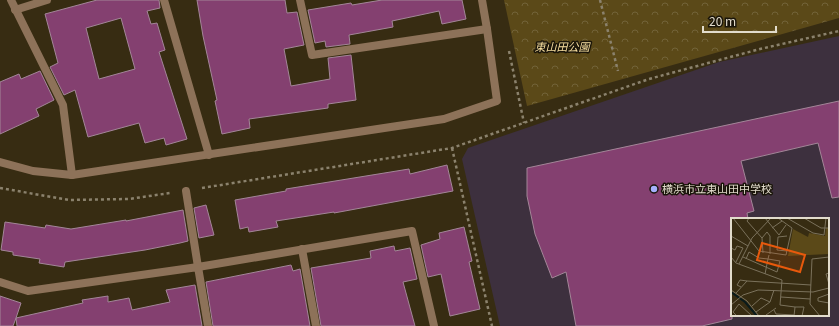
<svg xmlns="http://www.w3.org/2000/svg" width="839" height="326" font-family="Georgia,'Noto Sans JP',serif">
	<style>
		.education { fill: #3d303e; fill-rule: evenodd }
		.forest { fill: url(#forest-crowns) }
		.building { fill: #844070; stroke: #a38698; fill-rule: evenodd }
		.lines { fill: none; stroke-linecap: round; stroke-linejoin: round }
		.path { stroke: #8b826d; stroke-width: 2.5; stroke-dasharray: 3 3; stroke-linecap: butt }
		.street { stroke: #8d7259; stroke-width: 8 }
		.poi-dot { fill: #a5b1fc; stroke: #1a150a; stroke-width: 1.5 }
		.labels { text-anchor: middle; stroke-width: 3; stroke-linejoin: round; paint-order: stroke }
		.park-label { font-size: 11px; font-style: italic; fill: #f8dfa0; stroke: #1a150a }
		.poi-label { font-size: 11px; fill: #e2dccc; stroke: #1a150a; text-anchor: start }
		.inset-river { fill: none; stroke: #0a1b1c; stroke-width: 2 }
		.inset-road { fill: none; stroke: #7b725c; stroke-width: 1 }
		.view { fill: #e8590c; fill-opacity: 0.15; stroke: #e8590c; stroke-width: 2 }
		.inset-edge { fill: none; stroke: #e2dccc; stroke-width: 2 }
	</style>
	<defs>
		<pattern id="forest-crowns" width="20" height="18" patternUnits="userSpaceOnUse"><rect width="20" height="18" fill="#5b4918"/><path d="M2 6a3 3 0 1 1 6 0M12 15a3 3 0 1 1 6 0" fill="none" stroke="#726338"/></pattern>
	</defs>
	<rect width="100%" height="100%" fill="#372c12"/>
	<!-- education -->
	<path class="education" d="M839 36V326H500L462 159 468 148 719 62ZM732 219H828V315H732Z"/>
	<!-- forest -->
	<path class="forest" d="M504 0H839V18L527 106Z"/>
	<!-- building -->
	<g class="building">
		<path d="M97 0H159L160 8 147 11 151 24 157 23 165 50 159 52 187 139 166 145 164 138 145 143 139 123 88 137 75 90 64 95 50 67 58 63 45 14ZM121 18 135 69 99 79 86 28Z"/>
		<path d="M197 0H285L287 13 297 12 304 45 284 49 291 86 330 79 328 58 351 55 356 100 328 104V108L249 119 250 128 222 134 215 101 217 100 203 36Z"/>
		<path d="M382 0H462L466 19 442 24 439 11 392 21 393 27 349 35 350 44 326 47 325 41 315 43 308 10 351 3 352 5Z"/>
		<path d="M40 71 54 100 36 109 39 116 0 134V82L19 74 21 79Z"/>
		<path d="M839 101V197L832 198 818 143 741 161 754 211 747 213 748 219H732V319L702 326H576L566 272 552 278 535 234 527 196V168Z"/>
		<path d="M447 165 453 191 334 213V212L276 221 278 227 249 232 248 227 240 229 235 200 286 191V189L409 169 410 174Z"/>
		<path d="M206 205 214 235 199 238 194 208Z"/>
		<path d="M183 210 188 241 180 243 145 250 65 262 64 267 39 263 40 259 13 255V252L1 250 5 222 45 228 46 225 71 229 126 220V221Z"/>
		<path d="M464 227 472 261 469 262 480 309 450 316 441 274 428 277 421 245 440 239 439 233Z"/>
		<path d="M394 246 395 251 410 248 417 279 403 282 415 326H321L311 268 371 258 370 251Z"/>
		<path d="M291 265 293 271 300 269 310 326H213L206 282Z"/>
		<path d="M195 285 202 326H17L16 318 13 326H0V296L21 303 16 318 83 303 82 300 108 296V302L129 298 132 310 170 302 166 290Z"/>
	</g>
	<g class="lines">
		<!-- path -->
		<g class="path">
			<path d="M600 0 618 71"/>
			<path d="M509 51 524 123"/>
			<path d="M452 148 492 326"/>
			<path d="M0 188 69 200 129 199 170 193"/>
			<path d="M202 188 452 148 649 79 760 49 839 31"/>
		</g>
		<!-- street -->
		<g class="street">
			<path d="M11 0 63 105 72 175"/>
			<path d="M164 0 209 155"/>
			<path d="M300 0 312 55 487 29"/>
			<path d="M15 10 47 0"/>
			<path d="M0 162 33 171 72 175 444 119 497 101 487 29 482 0"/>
			<path d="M186 191 198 267 412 231 434 326"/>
			<path d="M302 249 316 326"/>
			<path d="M0 282 28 291 198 267 208 326"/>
		</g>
	</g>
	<!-- markers -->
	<circle class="poi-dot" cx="654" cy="189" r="4"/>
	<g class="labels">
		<!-- park labels -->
		<g class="park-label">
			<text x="562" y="51">東山田公園</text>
		</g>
		<!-- poi labels -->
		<g class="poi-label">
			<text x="662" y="193">横浜市立東山田中学校</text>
		</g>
	</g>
	<!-- overview -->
	<g transform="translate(731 218)">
		<rect width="98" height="98" fill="#372c12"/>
		<path d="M95 10H98V36L57 38 62 11 77 19 78 15 94 18Z" fill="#5b4918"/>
		<path class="inset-river" d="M0 74 14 84 26 98"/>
		<path class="inset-road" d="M2 0 28 33 55 37 61 10 47 0M18 0 16 3 31 20 32 35M34 0 48 17 55 7M56 0 82 15 93 17 95 0M73 0 90 10H98M41 10 51 3M0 18 17 28M31 20 36 14 39 18V36M0 30 4 32 6 28 12 30 5 44M56 33 46 32 47 19 56 18M0 39 5 45 51 62 49 87 64 89 63 98M12 39 46 54 49 43 37 41 38 37M15 41 18 34 28 40 37 41 34 56M8 46 21 20 40 0M98 55 95 56 98 66M10 69 6 67 9 62 16 63M0 72 16 83 28 98M5 75 16 63 80 67M98 76 87 80V83L98 85M50 79 79 81M0 87 12 77 27 72 82 74 98 70M21 88 30 80 39 84M64 89H73L71 98M43 92 45 96 63 97M25 94 39 84 43 72M35 97 45 90M6 98 2 94 8 86 21 98M89 98 79 86 81 41 98 39"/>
		<path class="view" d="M31 25 74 37 69 54 26 42Z"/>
		<rect width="98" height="98" class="inset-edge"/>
	</g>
	<!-- scale -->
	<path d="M703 26v6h73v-6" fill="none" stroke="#e2dccc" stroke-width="2"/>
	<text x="709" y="26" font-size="12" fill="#e2dccc" stroke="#1a150a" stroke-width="3" paint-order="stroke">20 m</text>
</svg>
